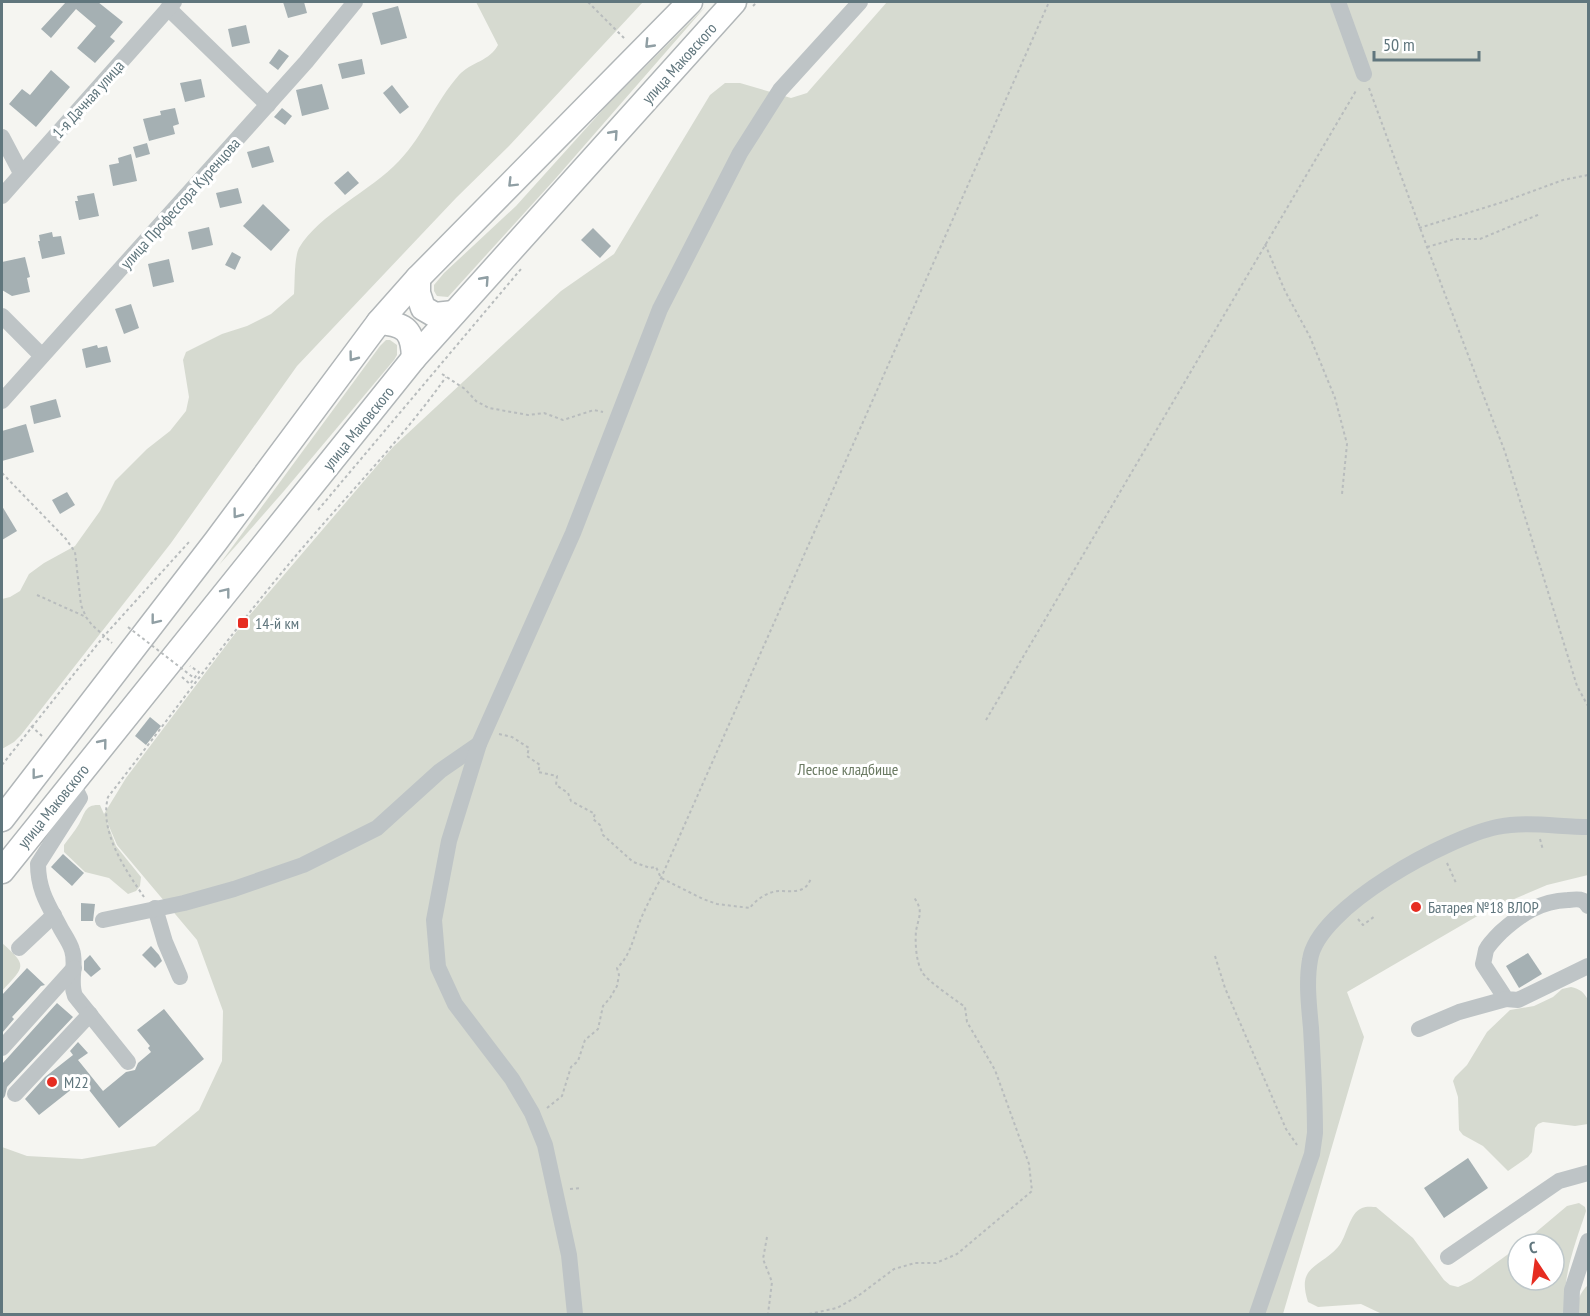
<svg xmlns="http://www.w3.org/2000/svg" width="1590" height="1316" font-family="'PT Sans Narrow',sans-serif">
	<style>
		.green { fill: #d6dad0 }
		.building { fill: #a5b0b3 }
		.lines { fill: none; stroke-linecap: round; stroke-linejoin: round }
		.highway-casing { stroke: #b1b6b8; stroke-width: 27 }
		.path { stroke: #b8bcbd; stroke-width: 2; stroke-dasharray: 3 3; stroke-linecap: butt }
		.minor { stroke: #bec4c6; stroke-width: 16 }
		.highway { stroke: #fff; stroke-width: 24 }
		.path-bridge { stroke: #b8bcbd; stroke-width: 2; stroke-dasharray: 3 3; stroke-linecap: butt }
		.oneway { stroke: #909fa4 }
		.poi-dot { fill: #e62c21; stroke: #fff; stroke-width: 2 }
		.labels { text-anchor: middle; stroke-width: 6; stroke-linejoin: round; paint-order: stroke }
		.street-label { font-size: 16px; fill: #60767d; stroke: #fff }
		.poi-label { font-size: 16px; fill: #60767d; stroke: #fff; text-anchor: start }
		.park-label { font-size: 16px; fill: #6b7a63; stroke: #fff }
	</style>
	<rect width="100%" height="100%" fill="#f5f5f1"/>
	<!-- green -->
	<g class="green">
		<path d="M476 2H643L509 146 456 198 297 366 171 543 21 735 14 742 2 749V599L10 597 20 591 29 574 44 563 75 546 100 511 115 481 147 449 170 431 186 411 189 397 183 360 186 352 222 334 247 326 271 314 294 294C295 282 294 258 299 248 319 214 371 191 399 161 424 135 435 102 459 75 471 62 490 61 498 45Z"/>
		<path d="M887 2H1588V875L1547 885 1486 911 1347 992 1364 1037 1283 1314H2V1147L27 1156 82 1159 155 1146 199 1110 222 1061 223 1011 197 940 117 845 105 817 116 846 141 877 140 886 136 891 128 894 109 878 85 872 64 852V845C69 838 75 831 79 824 85 813 85 804 100 805L104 814 126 778 243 623 393 447 561 291 614 254 710 95 725 83H740L791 98 807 93Z"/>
		<path d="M706 6 556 178 458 286 448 297 437 296 434 291V285L444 273 516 206 608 104Z"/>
		<path d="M386 340H390L397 345V355L394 360 284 491 219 565 380 346Z"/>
		<path d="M2 943C28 966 25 966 2 991Z"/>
		<path d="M1571 987C1580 989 1584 992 1588 1000V1124L1575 1126 1543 1122 1538 1124 1535 1128 1532 1152 1528 1157 1508 1171 1483 1146 1463 1135 1459 1130 1458 1097 1453 1081 1455 1077 1467 1065 1487 1032 1510 1010 1534 1006 1553 997 1562 989Z"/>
		<path d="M1579 1203 1585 1207 1586 1211C1575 1245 1561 1278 1566 1314H1382L1361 1304 1318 1307 1308 1302C1296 1265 1320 1268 1338 1247 1347 1237 1349 1213 1362 1208 1366 1206 1373 1207 1376 1207L1413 1238 1444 1280 1450 1285 1458 1287 1471 1281 1518 1247V1280H1554V1244H1522L1567 1206Z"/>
		<path d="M1588 1285V1314H1576C1576 1303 1580 1292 1588 1285Z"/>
	</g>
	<!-- building -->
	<g class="building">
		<path d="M66 2H98L123 22 110 37 115 41 95 63 77 48 96 26 76 9 51 38 41 29Z"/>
		<path d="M283 2H304L307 13 288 18Z"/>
		<path d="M398 6 407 38 381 45 372 13Z"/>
		<path d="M246 25 250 43 232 47 228 29Z"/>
		<path d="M279 49 289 56 278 70 269 63Z"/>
		<path d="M362 59 365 74 342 79 338 64Z"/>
		<path d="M51 70 70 87 36 127 9 104 22 89 30 95Z"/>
		<path d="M201 79 205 97 185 102 180 83Z"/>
		<path d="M322 84 329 109 302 116 296 90Z"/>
		<path d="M392 85 409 107 400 114 383 93Z"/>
		<path d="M175 108 179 124 173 126 175 134 149 141 143 119 161 115 160 111Z"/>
		<path d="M282 108 292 116 285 125 274 117Z"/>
		<path d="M147 143 150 154 136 158 133 147Z"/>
		<path d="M269 146 274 162 252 168 247 152Z"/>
		<path d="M131 154 137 181 113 186 109 165 119 163 118 158Z"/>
		<path d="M348 171 359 183 345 195 334 183Z"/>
		<path d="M238 188 242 203 220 208 216 193Z"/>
		<path d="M94 193 99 216 79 220 75 201H78L77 196Z"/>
		<path d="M263 204 290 230 271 251 243 226Z"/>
		<path d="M209 227 213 245 192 250 188 232Z"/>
		<path d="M593 228 611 246 600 258 581 240Z"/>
		<path d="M52 232 53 237 61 236 65 254 42 259 38 241H40L39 235Z"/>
		<path d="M232 252 241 257 235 270 225 265Z"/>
		<path d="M25 257 30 277 27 278 30 292 12 296 2 290V262Z"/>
		<path d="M169 259 174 282 153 287 148 264Z"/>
		<path d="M131 304 139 328 124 334 115 309Z"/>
		<path d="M97 345 98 348 107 346 111 362 86 368 82 349Z"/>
		<path d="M56 399 61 417 34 424 30 406Z"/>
		<path d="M26 424 34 452 2 461V431Z"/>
		<path d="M67 492 75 505 60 514 52 500Z"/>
		<path d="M2 506 17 531 2 540Z"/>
		<path d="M150 717 161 726 146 745 135 736Z"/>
		<path d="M63 854 84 873 72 886 51 867Z"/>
		<path d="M81 903 95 904 93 921H81Z"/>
		<path d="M151 946 159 955 162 961 155 968 142 955Z"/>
		<path d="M1528 953 1542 974 1519 988 1506 966Z"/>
		<path d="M90 955 101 969 91 977 84 970V961Z"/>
		<path d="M27 968 45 985 41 986 12 1017 14 1019 2 1033V995Z"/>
		<path d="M57 1003 73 1017 7 1087 5 1096 2 1100V1064Z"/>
		<path d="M164 1009 204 1059 119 1128 82 1081 39 1115 25 1099 45 1077 73 1055 70 1051 78 1042 88 1053 78 1060 103 1091 126 1072 135 1070 138 1063 151 1052 148 1048 150 1046 137 1030Z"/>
		<path d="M1468 1158 1488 1188 1444 1218 1424 1188Z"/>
	</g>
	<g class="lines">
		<!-- highway casing -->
		<g class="highway-casing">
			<g id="highway">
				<path d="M418 278V293L423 308 435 315 454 313"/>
				<path d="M379 322C406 324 413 331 414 358"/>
				<path d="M2 819 216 541 379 322 418 278 690 2"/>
				<path d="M2 871 414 358 734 2"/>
			</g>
		</g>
		<!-- path -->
		<g class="path">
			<path d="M588 2 626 40"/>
			<path d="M753 6 757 2"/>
			<path d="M1369 88 1427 247 1505 452 1577 686 1588 706"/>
			<path d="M1419 228 1503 202 1563 180 1588 175"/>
			<path d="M1265 244 1285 291 1310 337 1335 398 1347 444 1342 494"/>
			<path d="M1427 247 1455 239H1480L1540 214"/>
			<path d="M442 374 465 389 476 401 489 408 528 415 544 413 563 420 594 410 603 412"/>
			<path d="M2 473 66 539 75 552 81 605 86 617 92 625 112 643"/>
			<path d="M318 510 521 269"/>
			<path d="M37 595 86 617"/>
			<path d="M182 677 190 684 199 672 190 666"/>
			<path d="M986 720 1357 89"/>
			<path d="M31 726 42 736"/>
			<path d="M499 734 512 737 529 748 527 756 540 765 538 772 557 776 556 785 568 793 571 801 595 814 593 819 600 825 603 835 633 862 650 868 656 867 661 878 703 899 717 904 750 908C755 900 769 891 779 891 792 891 806 894 811 878"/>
			<path d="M2 765 104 636 189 542"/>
			<path d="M1540 839 1543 850"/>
			<path d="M1447 863 1456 883"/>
			<path d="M144 897C125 869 99 832 108 797 172 715 232 631 299 552 348 494 402 439 446 377"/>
			<path d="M1358 919 1363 925 1375 916"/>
			<path d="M1215 956 1225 988 1286 1129 1297 1145"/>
			<path d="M547 1108 562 1096 571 1067 578 1061 585 1040 598 1029 603 1006 610 998 617 986 619 975 617 968C631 955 633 938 640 921 646 906 654 892 661 878L1049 2"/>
			<path d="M570 1189 581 1188"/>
			<path d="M767 1237 763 1259 772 1282 768 1314"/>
			<path d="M809 1314 837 1308 858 1296 894 1269 915 1263H936L957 1254 1032 1191 1029 1164 995 1070 967 1022 965 1007C956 1000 927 981 922 972 916 961 915 943 916 931 919 915 924 911 913 896"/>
		</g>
		<!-- minor -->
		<g class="minor">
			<path d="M1338 2 1364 74"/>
			<path d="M168 8 268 105"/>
			<path d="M2 137 21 173"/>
			<path d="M2 196 174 2"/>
			<path d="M2 316 41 355"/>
			<path d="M2 401 306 62 355 2"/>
			<path d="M72 782 80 798 38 864C38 891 49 906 61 929 65 936 70 943 72 950 77 965 69 981 75 996L128 1062"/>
			<path d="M1588 906C1584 898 1577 899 1568 900 1540 901 1521 914 1501 932 1496 937 1489 944 1486 950 1485 955 1484 960 1483 964L1506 999 1518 1000 1588 966"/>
			<path d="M155 908 165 942 180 977"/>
			<path d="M103 920 184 903 234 889 303 865 377 828 440 771 479 744"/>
			<path d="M19 948 54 915"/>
			<path d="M1419 1029 1459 1012 1506 999"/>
			<path d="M2 1048 74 968"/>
			<path d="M15 1094 90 1014"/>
			<path d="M1448 1257 1559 1181 1588 1173"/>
			<path d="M575 1314 569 1255 545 1145 532 1113 512 1079 455 1004 438 967 434 920 449 841 479 744 573 533 660 309 740 153 780 90 860 2"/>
			<path d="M1257 1314 1312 1154 1315 1133C1315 1098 1313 1063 1311 1028 1309 1006 1306 982 1310 960 1317 907 1449 837 1497 827 1527 821 1559 827 1588 827"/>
			<path d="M1571 1314 1572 1290 1588 1241"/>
		</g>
		<!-- highway -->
		<use href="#highway" class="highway"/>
		<!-- path-bridge -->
		<path class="path-bridge" d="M128 627 194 678"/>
	</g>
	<!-- one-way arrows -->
	<defs><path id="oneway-chevron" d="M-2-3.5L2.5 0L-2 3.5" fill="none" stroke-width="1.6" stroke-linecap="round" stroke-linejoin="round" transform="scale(1.5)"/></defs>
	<g class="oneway">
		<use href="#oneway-chevron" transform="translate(649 44) rotate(134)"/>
		<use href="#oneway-chevron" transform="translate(614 134) rotate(-48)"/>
		<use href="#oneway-chevron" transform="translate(512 183) rotate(135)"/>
		<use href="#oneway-chevron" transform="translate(485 280) rotate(-48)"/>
		<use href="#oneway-chevron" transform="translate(353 357) rotate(127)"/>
		<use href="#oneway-chevron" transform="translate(237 514) rotate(127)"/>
		<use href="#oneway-chevron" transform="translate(226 592) rotate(-52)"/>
		<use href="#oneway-chevron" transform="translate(155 620) rotate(128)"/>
		<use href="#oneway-chevron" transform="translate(103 743) rotate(-51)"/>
		<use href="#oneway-chevron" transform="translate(36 775) rotate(128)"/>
	</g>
	<!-- markers -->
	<g class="poi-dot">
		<rect x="237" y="617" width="12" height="12" rx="3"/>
		<circle cx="1416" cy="907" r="6"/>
		<circle cx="52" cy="1082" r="6"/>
	</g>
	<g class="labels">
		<!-- street labels -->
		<g class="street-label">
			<text transform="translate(679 63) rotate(-48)" y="6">улица Маковского</text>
			<text transform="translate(88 99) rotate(-48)" y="6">1-я Дачная улица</text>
			<text transform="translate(180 203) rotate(-48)" y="6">улица Профессора Куренцова</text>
			<text transform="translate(358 428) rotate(-51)" y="6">улица Маковского</text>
			<text transform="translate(53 806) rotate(-51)" y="6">улица Маковского</text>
		</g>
		<!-- poi labels -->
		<g class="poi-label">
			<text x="255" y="629">14-й км</text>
			<text x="1428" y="913">Батарея №18 ВЛОР</text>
			<text x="64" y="1088">M22</text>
		</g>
		<!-- park labels -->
		<g class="park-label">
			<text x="848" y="775">Лесное кладбище</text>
		</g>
	</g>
	<!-- border -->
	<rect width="1590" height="1316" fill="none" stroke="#60767d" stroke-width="6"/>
	<!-- north arrow -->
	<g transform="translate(1536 1262) rotate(347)"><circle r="28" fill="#ffffff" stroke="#bfc8cb" stroke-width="1.5"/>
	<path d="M0-4.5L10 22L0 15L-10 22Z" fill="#e62c21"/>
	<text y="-9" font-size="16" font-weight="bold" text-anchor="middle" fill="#60767d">С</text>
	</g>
	<!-- scale -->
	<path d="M1374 51v9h105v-9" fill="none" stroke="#60767d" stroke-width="3"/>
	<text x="1383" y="51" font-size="18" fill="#60767d" stroke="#ffffff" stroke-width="4.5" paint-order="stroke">50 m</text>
</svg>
